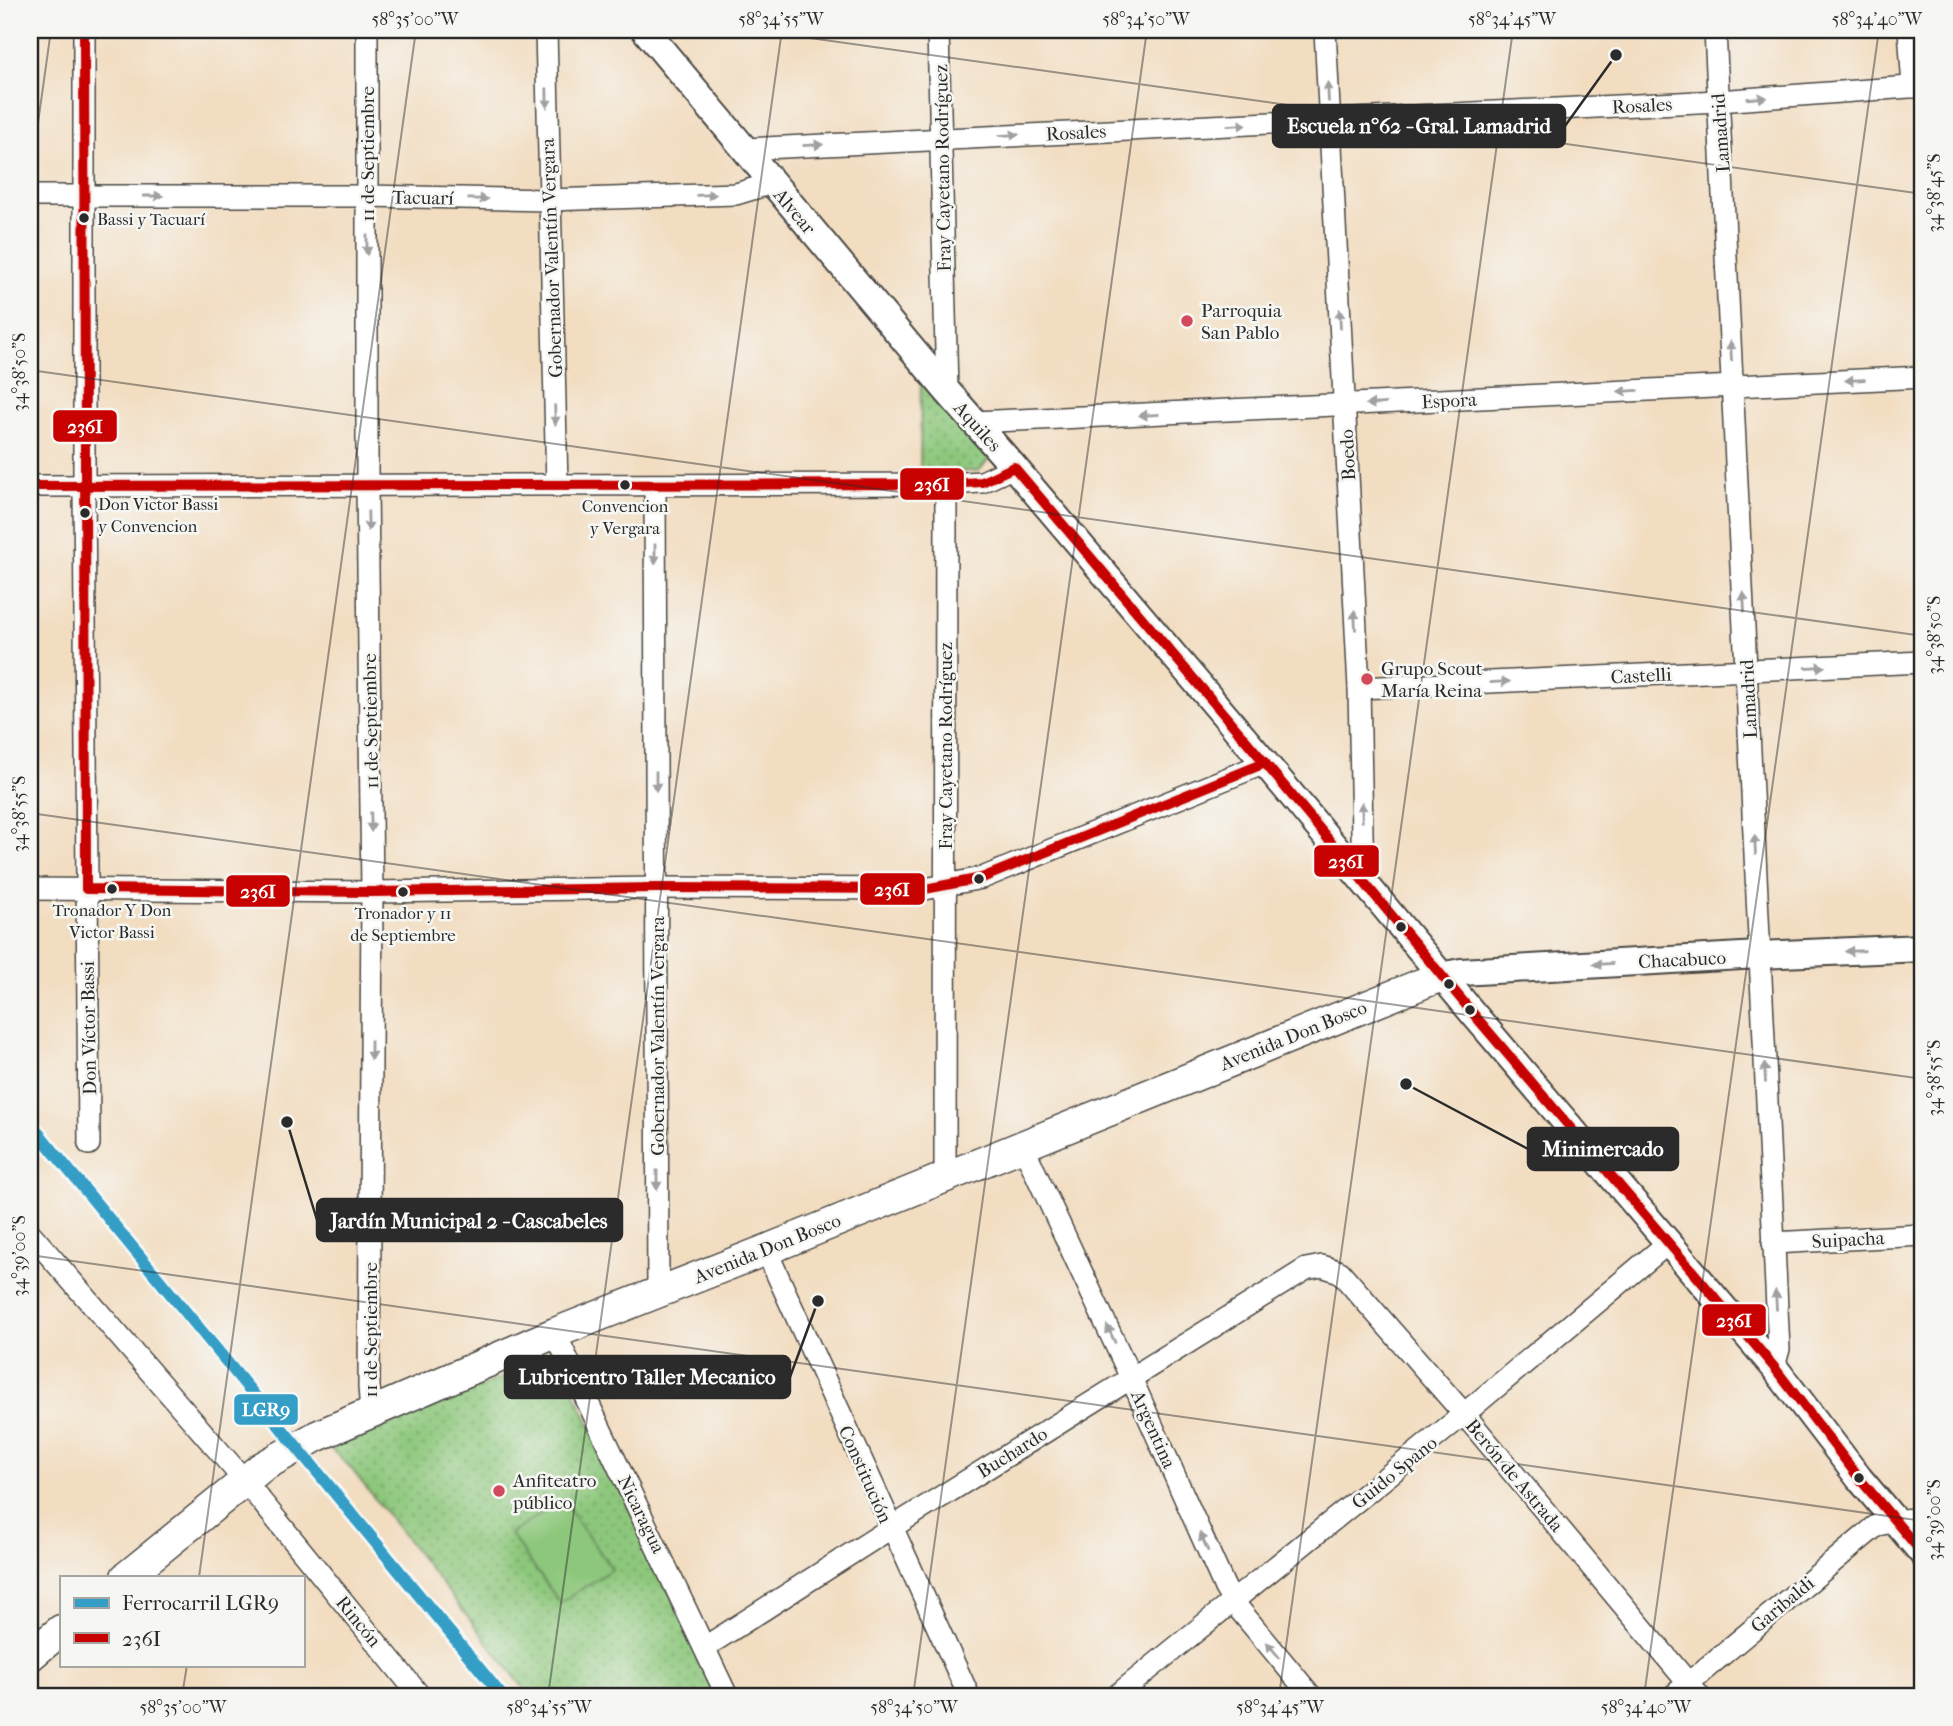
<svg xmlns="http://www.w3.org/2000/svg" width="1953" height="1726" font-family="'IM FELL French Canon',serif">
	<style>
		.grass { fill: url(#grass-dots); stroke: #5c7954; stroke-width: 2 }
		.pitch { fill: #8dc77c; stroke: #5c7954; stroke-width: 2 }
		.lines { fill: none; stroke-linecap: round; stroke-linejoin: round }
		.minor-casing { stroke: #494642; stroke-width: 24 }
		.tertiary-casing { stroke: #494642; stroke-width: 30 }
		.secondary-casing { stroke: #494642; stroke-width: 33 }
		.minor { stroke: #fff; stroke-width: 21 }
		.tertiary { stroke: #fff; stroke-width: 26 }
		.secondary { stroke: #fff; stroke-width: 30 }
		.bus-1-casing { stroke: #f6f6f2; stroke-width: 16 }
		.bus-1 { stroke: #c70201; stroke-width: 10 }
		.rail-1-casing { stroke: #f6f6f2; stroke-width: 18 }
		.rail-1 { stroke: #359ec6; stroke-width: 12 }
		.oneway { fill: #a0a0a0 }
		.ticks { fill: none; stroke: #2b2b2b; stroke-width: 2; stroke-opacity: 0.45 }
		.bus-dot { fill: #2b2b2b; stroke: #f6f6f2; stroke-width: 2.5 }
		.poi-dot { fill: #d1495b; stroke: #f6f6f2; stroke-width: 2.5 }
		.labels { text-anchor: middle; stroke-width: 5; stroke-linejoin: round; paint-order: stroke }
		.bus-label { font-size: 17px; fill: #2b2b2b; stroke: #f6f6f2 }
		.street-label { font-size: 19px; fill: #2b2b2b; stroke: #f6f6f2 }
		.poi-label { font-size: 19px; fill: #2b2b2b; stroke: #f6f6f2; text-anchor: start }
		.leader { fill: none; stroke: #2b2b2b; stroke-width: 2.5 }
		.callout-dot { fill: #2b2b2b; stroke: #f6f6f2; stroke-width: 2.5 }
		.callout { fill: #2b2b2b; stroke: #2b2b2b; stroke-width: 2.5 }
		.callout-label { font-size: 21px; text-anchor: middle; font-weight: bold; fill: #fff }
		.line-badge { stroke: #f6f6f2; stroke-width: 2.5 }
		.badge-label { font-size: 19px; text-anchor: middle; font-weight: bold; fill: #fff }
		.neatline { fill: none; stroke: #2b2b2b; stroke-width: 2.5 }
		.ticks-label { font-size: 18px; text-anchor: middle; fill: #2b2b2b }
	</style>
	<defs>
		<pattern id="grass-dots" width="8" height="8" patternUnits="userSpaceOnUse" patternTransform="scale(1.75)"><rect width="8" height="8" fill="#8dc77c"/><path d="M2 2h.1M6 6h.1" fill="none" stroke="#73a266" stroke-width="1.8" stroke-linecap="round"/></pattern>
	</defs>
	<rect width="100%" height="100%" fill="#f6f6f2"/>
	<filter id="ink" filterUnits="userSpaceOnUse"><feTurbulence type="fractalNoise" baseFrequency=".0143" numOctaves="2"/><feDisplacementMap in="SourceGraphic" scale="14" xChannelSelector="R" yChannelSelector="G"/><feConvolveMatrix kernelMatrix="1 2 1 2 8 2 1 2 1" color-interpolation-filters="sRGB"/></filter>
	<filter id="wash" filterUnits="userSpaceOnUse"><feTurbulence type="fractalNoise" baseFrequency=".00686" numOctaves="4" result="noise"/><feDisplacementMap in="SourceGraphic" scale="28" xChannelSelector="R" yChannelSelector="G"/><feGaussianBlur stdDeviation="1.57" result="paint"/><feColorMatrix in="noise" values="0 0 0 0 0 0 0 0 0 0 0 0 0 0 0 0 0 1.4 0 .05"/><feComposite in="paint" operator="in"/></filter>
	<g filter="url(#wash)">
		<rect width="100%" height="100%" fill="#f2ddc1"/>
		<!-- grass -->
		<g class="grass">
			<path d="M921 377 988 453V460L979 471 920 472Z"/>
			<path d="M542 1361H554L564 1370 719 1696H530L349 1466 331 1449Z"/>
		</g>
		<!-- pitch -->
		<path class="pitch" d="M562 1500 612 1569 560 1603 510 1534Z"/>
	</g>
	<g filter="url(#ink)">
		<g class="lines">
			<!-- minor casing -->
			<g class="minor-casing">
				<g id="minor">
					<path d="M84 30V486L89 1144"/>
					<path d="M367 30V487L372 892 369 1387 371 1412"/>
					<path d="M546 30 557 486"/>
					<path d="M938 30 947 391"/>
					<path d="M1325 30 1359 688 1363 881"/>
					<path d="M1715 30 1779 1349 1774 1367"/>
					<path d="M1909 30 1913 87"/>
					<path d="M745 149 1718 101 1923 86"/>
					<path d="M30 196H367L548 200 736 194 772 183"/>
					<path d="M975 422 1923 377"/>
					<path d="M30 486 946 484 982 482 1014 467"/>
					<path d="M655 486 658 1292"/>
					<path d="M1359 688 1923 662"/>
					<path d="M30 889 372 892 657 888 925 889 982 878 1265 763"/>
					<path d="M1023 1146 1131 1378 1225 1588 1234 1603 1311 1696"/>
					<path d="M945 1176 946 484"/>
					<path d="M30 1233 244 1480 420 1696"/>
					<path d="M1773 1243 1923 1235"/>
					<path d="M766 1250 969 1696"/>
					<path d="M555 1333 727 1696"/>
					<path d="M705 1647 891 1528 1306 1269 1322 1266 1340 1272 1464 1414 1699 1696"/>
					<path d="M1116 1696 1464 1414 1668 1243"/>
					<path d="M1673 1696 1876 1526 1896 1520 1923 1519"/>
				</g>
			</g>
			<!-- tertiary casing -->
			<g class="tertiary-casing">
				<g id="tertiary">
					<path d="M645 30 947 391 1014 467 1265 763 1471 1011 1774 1367 1859 1478 1923 1554"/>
					<path d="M1441 976 1461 972 1759 955 1923 948"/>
				</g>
			</g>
			<!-- secondary casing -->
			<g class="secondary-casing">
				<g id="secondary">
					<path d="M126 1577 262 1467 317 1436 555 1333 766 1250 1441 976"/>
					<path d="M30 1656 61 1630"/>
				</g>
			</g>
			<!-- minor -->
			<use href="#minor" class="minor"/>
			<!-- tertiary -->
			<use href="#tertiary" class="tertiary"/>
			<!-- secondary -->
			<use href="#secondary" class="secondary"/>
			<!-- bus-1 casing -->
			<g class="bus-1-casing">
				<g id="bus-1">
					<path d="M84 30 86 889 372 892 657 888 925 889 982 878 1265 763"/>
					<path d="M30 486 946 484 982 482 1014 467 1265 763 1471 1011 1774 1367 1859 1478 1923 1554"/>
				</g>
			</g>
			<!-- bus-1 -->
			<use href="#bus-1" class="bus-1"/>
			<!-- rail-1 casing -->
			<g class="rail-1-casing">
				<path id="rail-1" d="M30 1123 502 1696"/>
			</g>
			<!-- rail-1 -->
			<use href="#rail-1" class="rail-1"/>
		</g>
		<!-- one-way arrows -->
		<defs><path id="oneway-solid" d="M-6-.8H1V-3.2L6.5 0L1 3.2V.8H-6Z" transform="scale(1.75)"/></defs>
		<g class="oneway">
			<use href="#oneway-solid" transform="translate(1328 92) rotate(-93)"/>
			<use href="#oneway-solid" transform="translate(547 98) rotate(89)"/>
			<use href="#oneway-solid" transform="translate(1757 98) rotate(-4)"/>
			<use href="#oneway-solid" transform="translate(1237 125) rotate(-3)"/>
			<use href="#oneway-solid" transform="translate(1009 135) rotate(-3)"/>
			<use href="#oneway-solid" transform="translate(813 145) rotate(-3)"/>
			<use href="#oneway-solid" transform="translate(706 195) rotate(-2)"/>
			<use href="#oneway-solid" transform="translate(153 196)"/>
			<use href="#oneway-solid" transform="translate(478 199) rotate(1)"/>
			<use href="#oneway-solid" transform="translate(367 245) rotate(90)"/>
			<use href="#oneway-solid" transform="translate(1340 319) rotate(-93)"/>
			<use href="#oneway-solid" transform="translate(1731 351) rotate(-93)"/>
			<use href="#oneway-solid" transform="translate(1855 380) rotate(178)"/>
			<use href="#oneway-solid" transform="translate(1628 391) rotate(177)"/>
			<use href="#oneway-solid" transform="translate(1376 404) rotate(177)"/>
			<use href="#oneway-solid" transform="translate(555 415) rotate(88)"/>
			<use href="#oneway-solid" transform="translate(1149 415) rotate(177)"/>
			<use href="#oneway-solid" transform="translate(368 521) rotate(89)"/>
			<use href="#oneway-solid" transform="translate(655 554) rotate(90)"/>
			<use href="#oneway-solid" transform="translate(1744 602) rotate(-93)"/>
			<use href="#oneway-solid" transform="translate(1355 620) rotate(-93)"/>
			<use href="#oneway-solid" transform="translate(1815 667) rotate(-3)"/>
			<use href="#oneway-solid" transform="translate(1500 682) rotate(-3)"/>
			<use href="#oneway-solid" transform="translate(656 781) rotate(90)"/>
			<use href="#oneway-solid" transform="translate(1362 812) rotate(-91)"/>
			<use href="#oneway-solid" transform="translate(371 822) rotate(89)"/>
			<use href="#oneway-solid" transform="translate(1755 845) rotate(-93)"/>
			<use href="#oneway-solid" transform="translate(1855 951) rotate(178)"/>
			<use href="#oneway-solid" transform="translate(1603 964) rotate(177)"/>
			<use href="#oneway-solid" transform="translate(371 1050) rotate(90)"/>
			<use href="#oneway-solid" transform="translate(1765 1073) rotate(-93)"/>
			<use href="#oneway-solid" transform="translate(657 1180) rotate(90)"/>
			<use href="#oneway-solid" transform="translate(1776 1300) rotate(-93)"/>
			<use href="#oneway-solid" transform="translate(1111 1334) rotate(-115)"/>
			<use href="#oneway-solid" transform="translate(1204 1542) rotate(-114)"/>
			<use href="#oneway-solid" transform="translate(1273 1650) rotate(-130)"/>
		</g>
	</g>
	<!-- ticks -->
	<path class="ticks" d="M753 30 1923 194M30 180 51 30M30 370 1923 636M30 813 1923 1079M30 1255 1923 1521M199 1577 416 30M182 1696 187 1665M548 1696 782 30M913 1696 1147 30M1279 1696 1513 30M1644 1696 1879 30"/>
	<!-- markers -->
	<g class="bus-dot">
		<circle cx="84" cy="218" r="6"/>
		<circle cx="625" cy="485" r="6"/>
		<circle cx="85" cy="513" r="6"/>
		<circle cx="979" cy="879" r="6"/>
		<circle cx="112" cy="889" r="6"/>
		<circle cx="403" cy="892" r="6"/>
		<circle cx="1401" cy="927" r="6"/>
		<circle cx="1449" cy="984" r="6"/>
		<circle cx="1470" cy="1010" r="6"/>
		<circle cx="1859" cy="1478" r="6"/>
	</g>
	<g class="poi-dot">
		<circle cx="1187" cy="321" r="7"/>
		<circle cx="1367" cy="679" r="7"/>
		<circle cx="499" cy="1491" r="7"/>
	</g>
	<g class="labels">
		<!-- bus labels -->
		<g class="bus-label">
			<text x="97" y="225" text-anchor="start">Bassi y Tacuarí</text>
			<text x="98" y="510" text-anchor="start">Don Victor Bassi<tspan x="98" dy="22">y Convencion</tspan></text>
			<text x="625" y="512">Convencion<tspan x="625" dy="22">y Vergara</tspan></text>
			<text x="112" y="916">Tronador Y Don<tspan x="112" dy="22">Victor Bassi</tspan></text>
			<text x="403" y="919">Tronador y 11<tspan x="403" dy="22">de Septiembre</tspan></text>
		</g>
		<!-- street labels -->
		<g class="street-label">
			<text transform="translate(1642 105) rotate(-3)" y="7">Rosales</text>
			<text transform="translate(1076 132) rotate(-3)" y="7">Rosales</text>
			<text transform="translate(1720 133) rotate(-94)" y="7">Lamadrid</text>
			<text transform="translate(367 154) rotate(-90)" y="7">11 de Septiembre</text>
			<text transform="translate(942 168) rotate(-91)" y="7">Fray Cayetano Rodríguez</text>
			<text transform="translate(423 197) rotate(1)" y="7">Tacuarí</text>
			<text transform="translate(795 211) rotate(50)" y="7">Alvear</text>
			<text transform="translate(551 258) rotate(-92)" y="7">Gobernador Valentín Vergara</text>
			<text transform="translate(1449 400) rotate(-3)" y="7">Espora</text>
			<text transform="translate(978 426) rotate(48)" y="7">Aquiles</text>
			<text transform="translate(1347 455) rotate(-93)" y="7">Boedo</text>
			<text transform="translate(1641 675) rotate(-3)" y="7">Castelli</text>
			<text transform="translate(1748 699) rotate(-93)" y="7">Lamadrid</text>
			<text transform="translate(370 721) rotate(-91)" y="7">11 de Septiembre</text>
			<text transform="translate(945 746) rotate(-90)" y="7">Fray Cayetano Rodríguez</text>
			<text transform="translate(1682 959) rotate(-3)" y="7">Chacabuco</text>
			<text transform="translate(88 1028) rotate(-91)" y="7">Don Víctor Bassi</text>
			<text transform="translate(1293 1035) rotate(-22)" y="7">Avenida Don Bosco</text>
			<text transform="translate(657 1036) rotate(-90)" y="7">Gobernador Valentín Vergara</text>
			<text transform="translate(1848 1239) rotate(-3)" y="7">Suipacha</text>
			<text transform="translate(767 1248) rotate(-22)" y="7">Avenida Don Bosco</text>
			<text transform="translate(370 1330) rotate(-90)" y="7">11 de Septiembre</text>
			<text transform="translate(1154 1429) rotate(66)" y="7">Argentina</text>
			<text transform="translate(1012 1452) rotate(-32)" y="7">Buchardo</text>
			<text transform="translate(1394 1472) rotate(-39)" y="7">Guido Spano</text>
			<text transform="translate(866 1474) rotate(66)" y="7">Constitución</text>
			<text transform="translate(1515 1475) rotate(50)" y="7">Berón de Astrada</text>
			<text transform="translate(642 1514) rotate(64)" y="7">Nicaragua</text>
			<text transform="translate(1782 1604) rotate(-40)" y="7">Garibaldi</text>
			<text transform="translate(359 1621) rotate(51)" y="7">Rincón</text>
		</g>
		<!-- poi labels -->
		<g class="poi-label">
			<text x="1201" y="317">Parroquia<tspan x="1201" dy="22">San Pablo</tspan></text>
			<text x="1381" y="675">Grupo Scout<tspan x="1381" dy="22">María Reina</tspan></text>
			<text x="513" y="1487">Anfiteatro<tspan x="513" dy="22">público</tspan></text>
		</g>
	</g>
	<!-- callouts -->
	<path class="leader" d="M1616 55L1565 126M1406 1084L1528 1149M287 1122L317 1220M818 1301L790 1377"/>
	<g class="callout-dot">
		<circle cx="1616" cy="55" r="7"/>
		<circle cx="1406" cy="1084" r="7"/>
		<circle cx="287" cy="1122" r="7"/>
		<circle cx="818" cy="1301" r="7"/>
	</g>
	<g class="callout">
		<rect x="1273" y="105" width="292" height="42" rx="7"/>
		<rect x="1528" y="1128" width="150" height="42" rx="7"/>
		<rect x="317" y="1199" width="305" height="42" rx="7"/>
		<rect x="505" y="1356" width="285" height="42" rx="7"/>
	</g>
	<g class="callout-label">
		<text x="1419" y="133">Escuela n°62 - Gral. Lamadrid</text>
		<text x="1603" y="1156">Minimercado</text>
		<text x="469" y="1228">Jardín Municipal 2 - Cascabeles</text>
		<text x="647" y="1384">Lubricentro Taller Mecanico</text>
	</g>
	<g class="line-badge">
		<rect x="52" y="409" width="66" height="34" rx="7" fill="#c70201"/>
		<rect x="899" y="467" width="66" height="34" rx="7" fill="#c70201"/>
		<rect x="1313" y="844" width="67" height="34" rx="7" fill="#c70201"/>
		<rect x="859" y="872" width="67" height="34" rx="7" fill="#c70201"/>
		<rect x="225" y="874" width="66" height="34" rx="7" fill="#c70201"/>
		<rect x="1701" y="1303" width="66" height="34" rx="7" fill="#c70201"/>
		<rect x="233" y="1393" width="66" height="33" rx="7" fill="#359ec6"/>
	</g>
	<g class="badge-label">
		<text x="85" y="433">236I</text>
		<text x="932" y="491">236I</text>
		<text x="1346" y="868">236I</text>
		<text x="892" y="896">236I</text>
		<text x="258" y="898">236I</text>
		<text x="1734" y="1327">236I</text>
		<text x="266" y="1416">LGR9</text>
	</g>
	<!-- margin -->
	<rect width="1953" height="1726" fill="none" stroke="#f6f6f2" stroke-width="77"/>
	<!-- legend -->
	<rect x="60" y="1576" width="245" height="91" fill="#f6f6f2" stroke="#a5a5a2" stroke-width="2"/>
	<rect x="74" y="1598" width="35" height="10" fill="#359ec6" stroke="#a5a5a2" stroke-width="2"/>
	<text x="122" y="1610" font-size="21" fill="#2b2b2b">Ferrocarril LGR9</text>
	<rect x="74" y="1633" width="35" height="10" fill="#c70201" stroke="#a5a5a2" stroke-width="2"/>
	<text x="122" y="1646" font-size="21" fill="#2b2b2b">236I</text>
	<rect x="38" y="38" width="1876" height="1650" class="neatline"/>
	<g class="ticks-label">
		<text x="415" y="25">58°35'00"W</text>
		<text x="781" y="25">58°34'55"W</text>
		<text x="1146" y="25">58°34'50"W</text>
		<text x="1512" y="25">58°34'45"W</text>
		<text x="1877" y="25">58°34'40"W</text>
		<text transform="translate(1934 193) rotate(-90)" y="6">34°38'45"S</text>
		<text transform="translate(19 372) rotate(-90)" y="6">34°38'50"S</text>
		<text transform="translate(1934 635) rotate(-90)" y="6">34°38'50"S</text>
		<text transform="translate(19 814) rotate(-90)" y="6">34°38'55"S</text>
		<text transform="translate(1934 1078) rotate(-90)" y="6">34°38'55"S</text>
		<text transform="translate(19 1256) rotate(-90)" y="6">34°39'00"S</text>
		<text transform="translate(1934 1520) rotate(-90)" y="6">34°39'00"S</text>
		<text x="183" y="1713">58°35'00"W</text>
		<text x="549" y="1713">58°34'55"W</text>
		<text x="914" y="1713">58°34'50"W</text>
		<text x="1280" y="1713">58°34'45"W</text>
		<text x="1646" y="1713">58°34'40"W</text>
	</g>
</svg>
